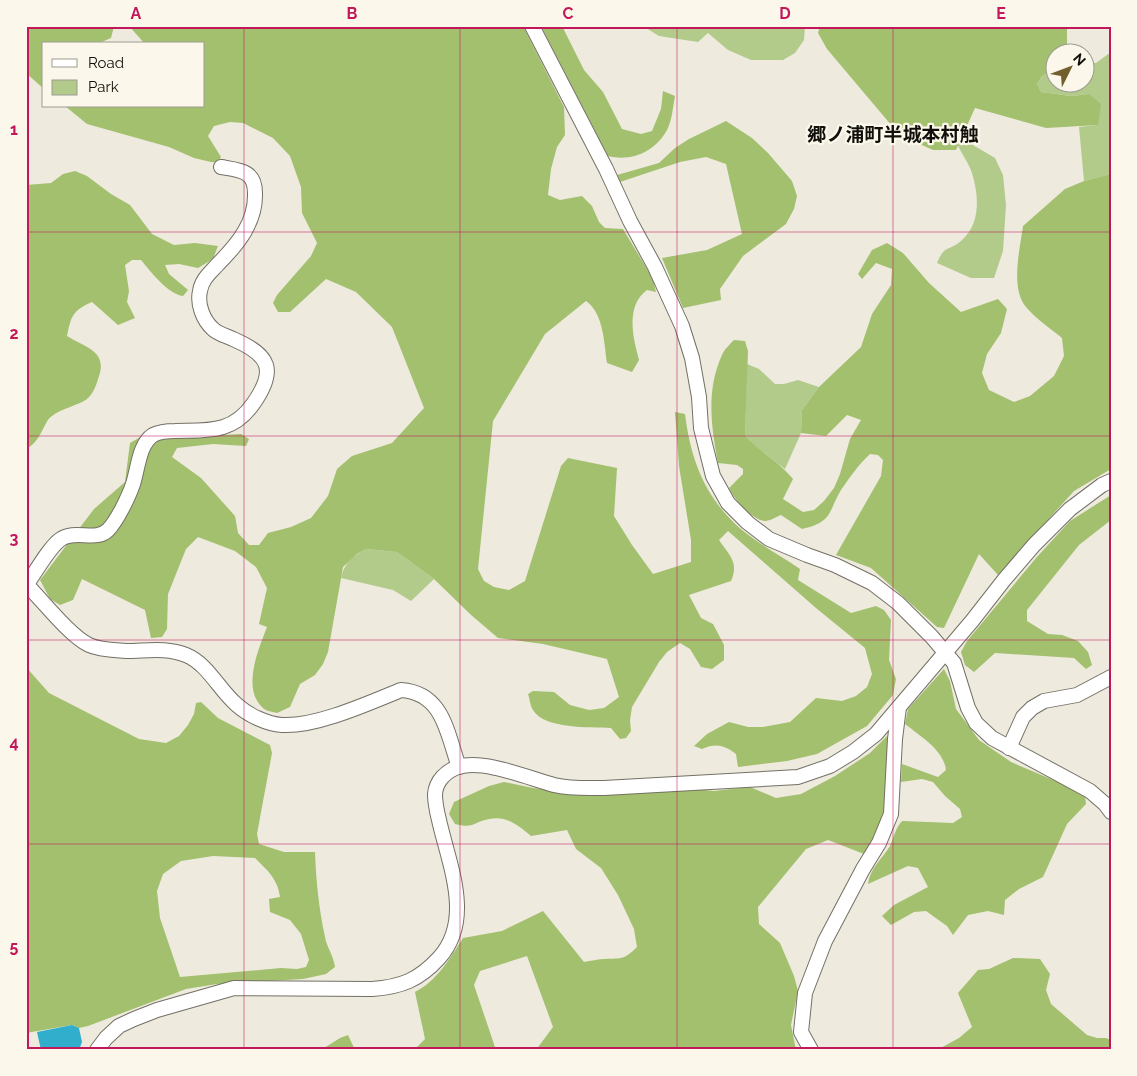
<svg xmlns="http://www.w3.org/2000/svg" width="1137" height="1076" font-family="Raleway,'Noto Sans JP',sans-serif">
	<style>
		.green { fill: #b2cb8b }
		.forest { fill: #a2c06e; fill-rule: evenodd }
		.water { fill: #30aecb }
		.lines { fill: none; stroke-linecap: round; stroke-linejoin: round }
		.minor-casing { stroke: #737065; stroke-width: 16 }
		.minor { stroke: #fff; stroke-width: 14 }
		.grid { fill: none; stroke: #c2185b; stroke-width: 1; stroke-opacity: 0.55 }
		.labels { text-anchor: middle; stroke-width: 4.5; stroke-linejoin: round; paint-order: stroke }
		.quarter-label { font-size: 19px; font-weight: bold; fill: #100f0a; stroke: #fbf8eb }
		.neatline { fill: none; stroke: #c2185b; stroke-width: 2 }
		.grid-label { font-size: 16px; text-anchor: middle; font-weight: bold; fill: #c2185b }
	</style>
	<rect width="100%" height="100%" fill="#eeeade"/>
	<!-- green -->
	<g class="green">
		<path d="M643 26H805L804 40 795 53 783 60H751L728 50 708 33 698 42 659 36Z"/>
		<path d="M1111 52V174L1084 181 1079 127 1097 125 1089 94 1071 96 1041 92 1037 84 1042 76 1054 70V82H1084L1085 62 1096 63Z"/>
		<path d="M961 138 995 158 1003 175 1006 205 1003 251 994 278H971L937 263C945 244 948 252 961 241 981 224 979 196 972 173 969 164 962 154 958 146Z"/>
		<path d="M747 364 759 369 775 384H784L798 380 819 387 802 410 801 433 785 469 755 446 745 435Z"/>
		<path d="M366 549 397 552 434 579 411 601 393 590 341 578C344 563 353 556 366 549Z"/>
	</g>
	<!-- forest -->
	<g class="forest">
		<path d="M26 26H114L111 38 97 44H44V89L26 73Z"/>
		<path d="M129 26H523L564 107 565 135 557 147 551 169 548 195 560 200 582 196 592 206 599 222 605 228 623 229 653 279 656 292 647 290C625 306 633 338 639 360L632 372 607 363C604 343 604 314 586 301L545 334 493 421 478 569 484 581 494 587 509 590 525 581 561 466 568 458 617 468 614 516 632 545 653 574 691 562V540L679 466 675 412 685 414C691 461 705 498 742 530 759 544 781 556 800 569L798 580 851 613 876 606 884 610 891 620 889 660 896 679 893 695 867 726 817 754 787 761 738 767 736 754C724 745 716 743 702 749L694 746 707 734 729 722 748 727H763L790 722 816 698 842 701 856 696 867 687 872 674 865 648 816 608 728 531 719 540C730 556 739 562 731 581L689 595 701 618 713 624 724 645V660L712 669 701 667 690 649 680 643 667 652 659 662 632 707 630 720 631 731 626 738 620 739 611 728C590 727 544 729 533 710 530 706 530 699 528 694L533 691 554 692 570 705 589 710 604 708 619 697 607 659 543 644 498 638 470 614 434 579 397 552 366 549 357 554 343 567 328 652 323 664 315 675 300 684 290 707 277 713C273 712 266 711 263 708 241 689 259 648 267 627L259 624 267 588 256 567 235 551 198 537 186 549 168 594 167 629 162 637 151 638 145 610 82 579 73 600 60 605 50 599 40 580 94 509 125 482 130 443 144 435 167 438 241 434 249 439 246 446 213 444 177 448 172 457 201 478 235 516 238 533 249 545H259L268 533 291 527 311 518 328 496 337 469 352 456 392 443 424 408 392 327 356 292 326 279 290 312H278L273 303 277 295 311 256 317 243 302 213 301 187 290 156 273 138 243 123 230 122 214 126 208 136 221 157 218 162H211L194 158 169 147 87 124 65 106H204V44H145Z"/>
		<path d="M541 26H562L584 70 603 92 622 129 641 134 652 131 661 109 663 91 675 96C673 106 672 121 667 130 655 152 631 162 608 156Z"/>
		<path d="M820 26H1067V52H1054V70L1042 76 1037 84 1041 92 1071 96 1089 94 1101 104 1098 125 1046 128 975 108 956 150H933L913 141 892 126 827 49 818 33Z"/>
		<path d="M726 121 752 138 768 153 792 181 797 196 794 209 786 224 743 256 720 289 721 300 683 308 662 258 707 250 742 234 726 164 706 157 680 162 620 182 617 175 659 163 675 148 689 139Z"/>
		<path d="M75 171 87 176 111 194 130 205 152 234 174 245 195 243 218 246 213 259 198 268 179 264 165 265 169 274 188 290 183 296C168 294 151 272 141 260H132L125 265 129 291 127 302 135 318 118 325 92 302C73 310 71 316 67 336 86 348 109 351 98 379 96 386 93 394 87 399 77 406 62 408 52 416 43 422 42 441 26 449V185L51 183 63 174Z"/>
		<path d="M1111 174V469L1074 491 998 575 979 554 944 628 937 627 871 568 836 555 881 476 883 460 878 455 870 454C859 464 850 477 841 490 828 512 833 522 802 529L781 515C776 517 770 521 765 521 752 520 734 499 729 488L743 474V469L737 465 718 463C711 426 706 390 722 355 724 350 730 344 734 340L745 341 748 351 745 435C759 452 779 461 793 479L783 499 803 512 814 510 824 501 834 488 840 474 850 439 861 420 847 415 826 436 801 433 802 410 819 387 861 347 872 314 891 285 892 269 876 263 862 279 858 274 872 250 887 243 903 253 929 283 961 312 998 299 1007 309 1001 333 987 354 982 373 989 390 1014 402 1030 396 1054 376 1064 356 1062 338C1050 328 1036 319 1026 307 1010 288 1020 249 1023 226L1065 189 1084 181Z"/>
		<path d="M1111 495V520L1079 545 1027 610V621L1048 634 1062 635 1078 641 1088 652 1092 665 1086 669 1074 658 995 653 974 672 965 665 961 652 967 641 1036 558 1070 521Z"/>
		<path d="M26 667 49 693 139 739 166 743 179 736 188 725 194 714 196 703 201 702 218 718 270 745 272 753 257 834 259 844 284 852H315C316 881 319 909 325 937 327 948 333 954 335 967L326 974 303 979 217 984 186 989 88 1026 79 1028 72 1025 26 1033ZM213 856 255 858C267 870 278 879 280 897L269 899 270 912 290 920 301 934 309 960 306 967 297 969 281 968 180 977 160 918 157 891 163 874 181 861Z"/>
		<path d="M944 669 950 681 956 709 979 740 1011 762 1072 788 1085 794 1086 804 1067 824 1043 877 1019 889 1005 900 1004 915 988 911 968 915 953 935 947 926 926 911 914 912 891 925 882 916 894 905 928 887 918 868 908 866 868 884C870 868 882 859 890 846 894 837 895 829 902 821L953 823 962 817 960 809 945 796 933 782 922 779 901 782 902 764 938 777 946 770C944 750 920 736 905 724L908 709Z"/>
		<path d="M887 736 891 740 882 826 864 854 828 840 806 849 758 907 759 924 780 943 794 976 798 991 791 1025 796 1050H536L553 1027 527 956 480 971 474 985 496 1050H414L425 1039 415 992C437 981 450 958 463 938L502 931 543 911 584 962C591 961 598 959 605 959 622 958 624 960 637 947L634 929 618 895 601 868 576 849 567 830 531 836C519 826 506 815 489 819 473 822 474 829 455 824L449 814 454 802 489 786 504 782 533 788 581 793 686 788 714 791 750 787 776 798 801 794 835 776 870 753Z"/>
		<path d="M1013 958 1040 959 1050 974 1046 990 1051 1004 1087 1035 1097 1038H1106L1111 1040V1050H937L959 1038 972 1027 958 993 978 970 989 969Z"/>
		<path d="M348 1035 355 1050H321L340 1038Z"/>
	</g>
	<!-- water -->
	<path class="water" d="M72 1025 79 1028 82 1042 79 1050H41L37 1032Z"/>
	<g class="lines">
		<!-- minor casing -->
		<g class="minor-casing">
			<g id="minor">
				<path d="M532 26 606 169 630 221 655 267 682 326 692 358 699 397 701 428 713 476 728 503 748 523 769 539 807 555 835 565 872 583 898 603 932 637 954 663 968 708 976 723 992 738 1090 791 1105 804 1111 812"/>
				<path d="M26 584C42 600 70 636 89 645 100 650 113 650 126 651 147 651 166 647 186 655 208 664 219 690 237 705 248 715 267 724 282 725 316 727 369 703 401 690 444 693 447 734 459 767"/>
				<path d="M27 584C35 573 50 546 61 539 75 529 96 542 108 530 117 521 129 496 133 484 138 469 139 444 153 435 159 432 169 431 175 431 207 430 232 434 253 404 277 370 270 355 233 339 227 336 218 334 213 329 203 320 197 304 200 291 202 279 210 273 218 264 238 244 256 222 255 193 255 170 239 170 221 167"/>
				<path d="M1009 748 1023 717 1032 708 1044 701 1077 695 1111 677"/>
				<path d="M97 1050 106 1038 119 1026 134 1019 157 1010 234 988 372 989C401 987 419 980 439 958 474 919 449 865 439 820 437 812 435 803 435 794 436 781 446 771 458 767 484 759 528 778 554 785 571 789 587 788 604 788L798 777 830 766 853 752 876 734 972 621 1004 580 1034 545 1070 509 1102 485 1111 481"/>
				<path d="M811 1050 801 1032 805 993 825 941 863 869 879 843 891 814 895 739 899 707"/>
			</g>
		</g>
		<!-- minor -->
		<use href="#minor" class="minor"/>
	</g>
	<!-- grid -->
	<path class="grid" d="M244 26V1050M460 26V1050M677 26V1050M893 26V1050M26 232H1111M26 436H1111M26 640H1111M26 844H1111"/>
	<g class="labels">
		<!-- quarter labels -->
		<g class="quarter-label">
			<text x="893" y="141">郷ノ浦町半城本村触</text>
		</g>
	</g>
	<!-- border -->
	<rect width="1137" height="1076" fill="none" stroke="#fbf8eb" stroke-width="55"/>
	<!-- legend -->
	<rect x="42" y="42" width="162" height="65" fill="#fbf8eb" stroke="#9d9b91"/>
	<rect x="52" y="59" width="25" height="8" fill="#ffffff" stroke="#9d9b91"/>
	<text x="88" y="68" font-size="15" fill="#100f0a">Road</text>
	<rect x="52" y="80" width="25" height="15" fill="#b2cb8b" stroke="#9d9b91"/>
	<text x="88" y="92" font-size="15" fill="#100f0a">Park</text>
	<!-- north arrow -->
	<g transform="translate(1070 68) rotate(48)"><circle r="24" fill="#fbf8eb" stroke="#9d9b91"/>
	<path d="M0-4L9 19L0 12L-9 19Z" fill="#715f2d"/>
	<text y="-8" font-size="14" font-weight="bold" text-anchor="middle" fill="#100f0a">N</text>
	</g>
	<rect x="28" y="28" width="1082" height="1020" class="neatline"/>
	<g class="grid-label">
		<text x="136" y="19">A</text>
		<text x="352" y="19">B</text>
		<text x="568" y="19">C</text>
		<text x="785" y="19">D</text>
		<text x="1001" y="19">E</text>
		<text x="14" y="135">1</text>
		<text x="14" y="339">2</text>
		<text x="14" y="544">3</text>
		<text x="14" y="748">4</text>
		<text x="14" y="952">5</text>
	</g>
</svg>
